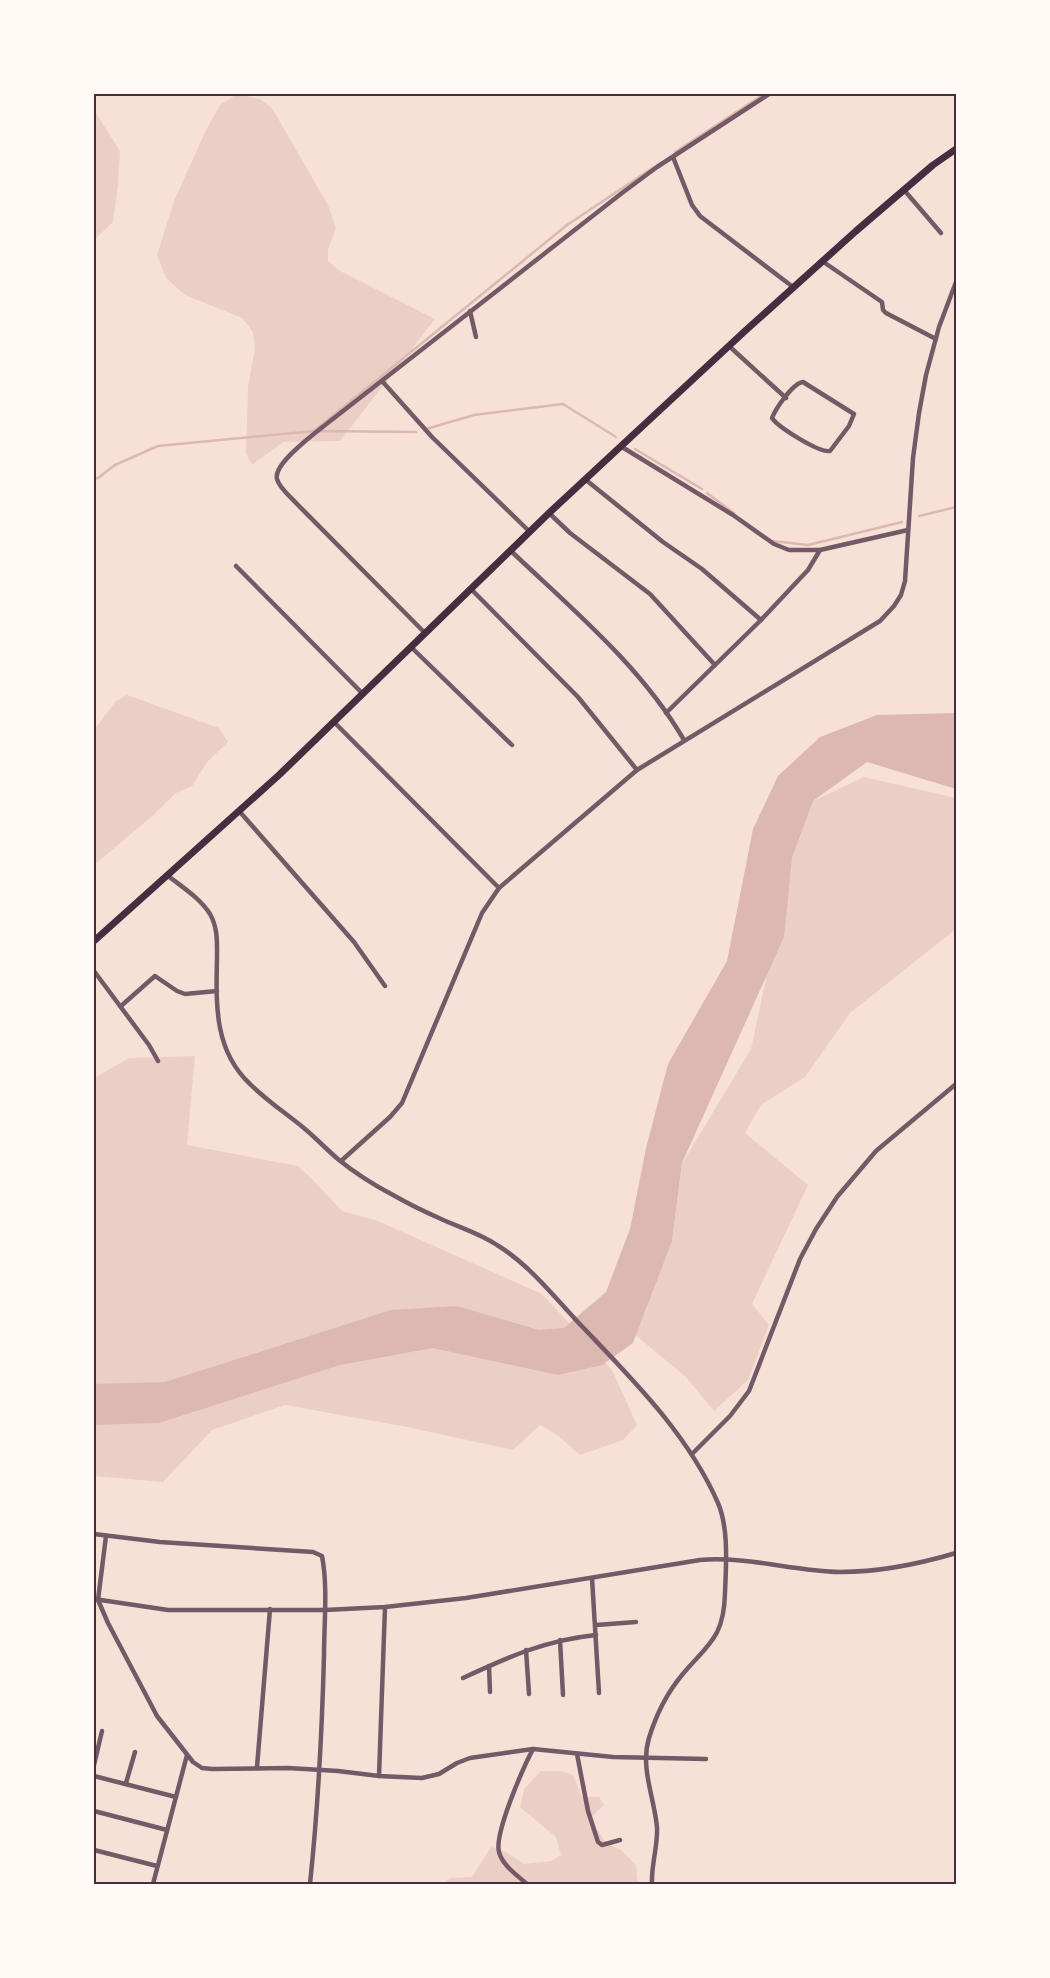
<svg xmlns="http://www.w3.org/2000/svg" width="1050" height="1978" font-family="'Varela Round',sans-serif">
	<style>
		.green { fill: #ebcfc5 }
		.water { fill: #dcb8b0 }
		.lines { fill: none; stroke-linecap: round; stroke-linejoin: round }
		.stream { stroke: #dcb8b0; stroke-width: 2.5 }
		.minor { stroke: #755966; stroke-width: 4.5 }
		.primary { stroke: #4a2c40; stroke-width: 7 }
		.neatline { fill: none; stroke: #4a2c40; stroke-width: 2 }
	</style>
	<rect width="100%" height="100%" fill="#f7e1d7"/>
	<!-- green -->
	<g class="green">
		<path d="M237 94 260 99 272 108 328 205 336 228 328 250V261L340 271 435 319 340 441 283 442 252 465 246 453 248 387 255 348 253 332 242 318 185 295 166 278 157 255 174 201 206 130 220 105Z"/>
		<path d="M94 110 120 151 118 185 113 222 94 240Z"/>
		<path d="M127 695 219 728 228 742 207 762 192 786 176 793 151 817 94 865V730L116 701Z"/>
		<path d="M864 777 956 798V929L850 1013 805 1077 761 1105 745 1133 808 1185 752 1304 769 1325 748 1380 714 1411 686 1377 633 1333 647 1309 644 1275 672 1241 682 1164 751 1049 792 858 813 801Z"/>
		<path d="M195 1056 187 1145 298 1166 312 1179 342 1211 378 1221 542 1294 612 1370 637 1425 623 1440 580 1455 557 1435 540 1425 513 1450 407 1427 285 1405 212 1430 163 1482 94 1476V1078L129 1058Z"/>
		<path d="M541 1771H561L573 1775 582 1797H599L604 1805 590 1818 606 1843 621 1850 636 1865 638 1884H442L450 1878 472 1877 491 1847 506 1852 524 1864 551 1861 561 1855 556 1837 520 1807 524 1789Z"/>
	</g>
	<!-- water -->
	<path class="water" d="M956 713V789L867 762 813 801 792 858 784 937 682 1163 672 1241 633 1343 602 1365 558 1375 433 1348 340 1365 159 1423 94 1425V1384L165 1382 391 1310 457 1306 539 1330 564 1328 606 1292 630 1229 646 1148 668 1064 727 961 753 829 778 776 820 737 877 715Z"/>
	<g class="lines">
		<!-- stream -->
		<g class="stream">
			<path d="M675 152 764 94"/>
			<path d="M426 429 474 415 563 404 616 437"/>
			<path d="M314 431 567 225 654 167"/>
			<path d="M635 449 702 489"/>
			<path d="M94 479 98 478 115 465 158 446 314 431 416 432"/>
			<path d="M707 493 734 513"/>
			<path d="M919 516 956 507"/>
			<path d="M773 541 808 545 902 522"/>
		</g>
		<!-- minor -->
		<g class="minor">
			<path d="M673 157 692 205 700 216 793 287"/>
			<path d="M904 190 941 233"/>
			<path d="M822 261 882 302 883 310 886 313 936 339"/>
			<path d="M470 311 476 337"/>
			<path d="M729 346 786 398"/>
			<path d="M382 381 432 437 530 532"/>
			<path d="M803 382 854 414 849 426 830 451C819 453 778 427 772 418 776 408 793 383 803 382Z"/>
			<path d="M622 447 733 515 774 544 789 550H820L908 530"/>
			<path d="M586 480 663 542 702 569 761 620"/>
			<path d="M549 513 570 533 650 594 715 665"/>
			<path d="M511 551C572 609 641 666 684 740"/>
			<path d="M236 566 363 694"/>
			<path d="M471 589 578 697 637 770"/>
			<path d="M425 633 297 504C291 497 279 488 277 479 273 465 309 438 320 429L622 193 657 167 769 94"/>
			<path d="M411 647 512 745"/>
			<path d="M666 713 761 620 808 570 820 550"/>
			<path d="M334 722 499 888"/>
			<path d="M240 812 354 942 385 986"/>
			<path d="M167 875C182 887 200 898 210 914 218 928 217 943 217 958 216 1005 214 1050 250 1084 267 1101 287 1114 305 1129 317 1139 327 1150 339 1160 355 1173 374 1185 393 1195 407 1203 423 1211 439 1218 458 1227 479 1233 497 1245 528 1264 552 1294 576 1320 629 1376 687 1432 718 1503 729 1529 726 1565 725 1593 724 1638 708 1644 682 1675 667 1693 656 1715 649 1738 640 1768 654 1796 657 1827 658 1846 651 1865 652 1884"/>
			<path d="M94 971 149 1045 158 1061"/>
			<path d="M121 1006 155 976 177 991 185 994 217 991"/>
			<path d="M341 1161 390 1117 402 1103 482 913 499 888 637 770 880 621 894 606 901 595 905 581 913 458 919 413 926 375 939 327 956 282"/>
			<path d="M692 1454 730 1416 749 1391 800 1259 816 1229 837 1197 876 1151 956 1084"/>
			<path d="M94 1534 160 1542 313 1552 322 1556C328 1587 324 1624 324 1655 322 1732 318 1808 310 1884"/>
			<path d="M106 1536 98 1600 108 1623 157 1716 193 1762 202 1768 212 1769 288 1768 338 1771 379 1776 422 1778 439 1774 457 1763 470 1758 533 1749 613 1757 706 1759"/>
			<path d="M592 1578 599 1693"/>
			<path d="M94 1599 168 1610H325L385 1607 466 1598 700 1560C747 1556 793 1571 840 1572 879 1572 919 1564 956 1553"/>
			<path d="M596 1625 636 1622"/>
			<path d="M560 1640 563 1695"/>
			<path d="M526 1650 529 1694"/>
			<path d="M489 1666 490 1692"/>
			<path d="M463 1678C508 1657 546 1640 596 1635"/>
			<path d="M577 1754 588 1811 598 1842 602 1845 620 1840"/>
			<path d="M94 1765 102 1731"/>
			<path d="M257 1767 270 1609"/>
			<path d="M94 1776 176 1797"/>
			<path d="M379 1776 385 1607"/>
			<path d="M126 1783 135 1752"/>
			<path d="M94 1811 167 1830"/>
			<path d="M94 1850 157 1866"/>
			<path d="M153 1884 187 1755"/>
			<path d="M527 1884C518 1876 502 1865 499 1852 494 1834 523 1768 533 1749"/>
		</g>
		<!-- primary -->
		<path class="primary" d="M94 941 279 775 549 513 745 331 856 231 933 165 956 149"/>
	</g>
	<!-- border -->
	<rect width="1050" height="1978" fill="none" stroke="#fffaf5" stroke-width="190"/>
	<rect x="95" y="95" width="860" height="1788" class="neatline"/>
</svg>
